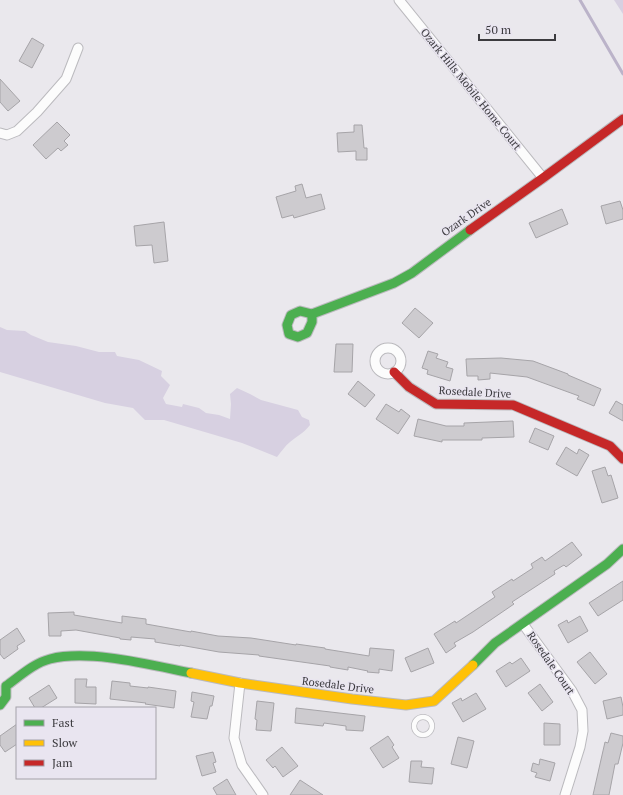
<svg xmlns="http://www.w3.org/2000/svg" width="623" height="795" font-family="'PT Serif',serif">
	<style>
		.green { fill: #d7d0e1 }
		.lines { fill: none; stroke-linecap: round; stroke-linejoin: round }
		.stream { stroke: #bbb3c9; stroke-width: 3 }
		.building { fill: #cdcbcf; stroke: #a6a4a8 }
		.lane-casing { stroke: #bbbabe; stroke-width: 6 }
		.street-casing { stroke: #bbbabe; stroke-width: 11 }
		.fast-casing { stroke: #bbbabe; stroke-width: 11 }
		.slow-casing { stroke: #bbbabe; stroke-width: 11 }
		.jam-casing { stroke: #bbbabe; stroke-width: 11 }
		.lane { stroke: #fcfcfc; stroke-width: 4.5 }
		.street { stroke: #fcfcfc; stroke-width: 9 }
		.fast { stroke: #4caf50; stroke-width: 9 }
		.slow { stroke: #ffc107; stroke-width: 9 }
		.jam { stroke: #c62828; stroke-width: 9 }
		.labels { text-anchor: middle; stroke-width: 3; stroke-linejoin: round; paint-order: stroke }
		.street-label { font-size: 11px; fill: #3c3b3f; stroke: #e9e5f0 }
	</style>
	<rect width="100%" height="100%" fill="#eae8ed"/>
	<!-- green -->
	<g class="green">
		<path d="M614 0H623V14Z"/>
		<path d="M0 327 7 330 25 331 31 335 48 342 76 346 99 352H115L117 356 139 360 162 371 161 376 170 385 163 398 166 404 182 407 183 404 199 408 206 413 219 415 230 419 231 404 230 394 237 388 250 394 261 400 298 410 302 417 309 420 310 425C303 434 298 435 290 442 285 446 281 452 277 457L242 443 164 420H145L133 408 105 403 0 372Z"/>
	</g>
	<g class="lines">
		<!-- stream -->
		<path class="stream" d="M580 0 623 74"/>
	</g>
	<!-- building -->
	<g class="building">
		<path d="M32 38 44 45 32 68 19 61Z"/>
		<path d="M0 79 20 101 8 111 0 102Z"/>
		<path d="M57 122 70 135 64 141 68 145 61 151 58 148 46 159 33 145Z"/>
		<path d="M354 125H362L364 148H367V160H356V151L338 152 337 133 354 132Z"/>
		<path d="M302 184 306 198 321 194 325 209 294 218 293 215 282 218 276 197 296 191 295 186Z"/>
		<path d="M620 201 623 210V219L606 224 601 206Z"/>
		<path d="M562 209 568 224 536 238 529 223Z"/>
		<path d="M164 222 168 261 154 263 152 245 136 246 134 226Z"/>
		<path d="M415 308 433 323 419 338 402 323Z"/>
		<path d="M336 344H353L352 372H334Z"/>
		<path d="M428 351 438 354 436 358 448 362 446 367 453 369 450 381 427 374 428 370 422 368Z"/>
		<path d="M501 358 533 361 568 374V375L601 389 594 406 577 399 579 396 527 377 490 373V379L478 380V376H467L466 359Z"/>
		<path d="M358 381 375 395 365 407 348 394Z"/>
		<path d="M616 401 623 405V421L609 413Z"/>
		<path d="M386 404 399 412 401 409 410 416 398 434 376 419Z"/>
		<path d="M418 419 446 426H464V423L513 421 514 437 482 438V440H442V442L414 436Z"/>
		<path d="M535 428 554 436 548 450 529 442Z"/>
		<path d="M566 447 577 454 579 449 589 455 577 476 556 464Z"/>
		<path d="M605 467 608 476 611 475 618 498 602 503 592 471Z"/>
		<path d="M572 542 582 555 566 567 564 565 554 571 555 574 512 602 514 604 473 632 454 643 456 646 446 653 434 634 455 621 456 623 495 597 492 592 512 579 513 581 533 568 531 564 542 557 545 561Z"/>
		<path d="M623 581V600L598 616 589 603Z"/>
		<path d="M74 612V615L122 623V616L146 619V624L191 632V631L218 636 251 638 296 645V644L325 648V649L369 656 370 648 394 650 392 671 379 669V673L367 672 368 671 348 667V670L330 667V666L259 656V655L219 652 180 645V646L155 642V639L131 637V640L120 639V638L76 630 61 631V636H49L48 613Z"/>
		<path d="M580 616 588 631 568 643 558 625 567 620 568 623Z"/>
		<path d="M17 628 25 641 17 646 18 649 4 659 0 654V640Z"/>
		<path d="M428 648 434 663 411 672 405 658Z"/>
		<path d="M590 652 607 674 595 684 577 662Z"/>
		<path d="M521 658 530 671 506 687 496 671 510 662 512 664Z"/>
		<path d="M75 679H87L86 687H96V704L75 703Z"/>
		<path d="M112 681 130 683V686L148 688V687L176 691 174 708 145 704 146 703 110 699Z"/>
		<path d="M540 684 553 702 542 711 528 693Z"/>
		<path d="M49 685 57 698 41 708H35L29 698Z"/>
		<path d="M192 692 214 696 212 706H210L207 719 191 717 194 702 191 701Z"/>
		<path d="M476 693 486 709 463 722 452 703 461 698 462 701Z"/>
		<path d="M621 697 623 707V715L607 719 603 701Z"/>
		<path d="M257 701 274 703 271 731 256 730 257 720 255 719Z"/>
		<path d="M296 708 365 716 363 731 346 730V726L324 723 323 726 295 723Z"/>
		<path d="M544 723 560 724V745H544Z"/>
		<path d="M17 724V744L5 752 0 745V736Z"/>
		<path d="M611 733 623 736V743L618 764H615L609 795H593L605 742 608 743Z"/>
		<path d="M388 736 394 745 392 747 399 758 383 768 370 748Z"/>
		<path d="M458 737 474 741 467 768 451 764Z"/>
		<path d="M282 747 298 766 283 777 275 766 273 768 266 760Z"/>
		<path d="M213 752 216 762 213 763 216 772 202 776 196 756Z"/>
		<path d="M540 759 555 763 550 781 535 777 537 773 531 771 533 763 539 765Z"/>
		<path d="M411 761H422L421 767 434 768 432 784 409 782Z"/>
		<path d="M227 779 236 795H217L213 788Z"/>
		<path d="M300 780 323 795H290Z"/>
	</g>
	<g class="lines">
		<!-- lane casing -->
		<g class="lane-casing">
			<circle id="lane" cx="423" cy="726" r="9"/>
		</g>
		<!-- street casing -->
		<g class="street-casing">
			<g id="street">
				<path d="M399 0 543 178"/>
				<path d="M0 133 7 135 17 131 37 112 66 79 78 48"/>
				<circle cx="388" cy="361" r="13"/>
				<path d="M523 624 572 691 582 710 583 731 580 747 565 795"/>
				<path d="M240 683 234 738 242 765 263 795"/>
			</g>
		</g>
		<!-- fast casing -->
		<g class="fast-casing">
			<g id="fast">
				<path d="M312 314V322L307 333 298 337 289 334 287 325 291 315 300 311 312 314 394 283 412 273 470 230"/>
				<path d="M473 665 495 643 607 564 623 549"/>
				<path d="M0 705 6 697V686C20 676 34 663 50 659 89 649 151 665 191 673"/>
			</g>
		</g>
		<!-- slow casing -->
		<g class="slow-casing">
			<path id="slow" d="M191 673 240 683 352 699 406 705 434 701 473 665"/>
		</g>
		<!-- jam casing -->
		<g class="jam-casing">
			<g id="jam">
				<path d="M470 230 543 178 623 119"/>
				<path d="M394 372 409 387 436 404 513 405 610 446 623 459"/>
			</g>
		</g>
		<!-- lane -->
		<use href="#lane" class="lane"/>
		<!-- street -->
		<use href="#street" class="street"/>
		<!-- fast -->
		<use href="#fast" class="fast"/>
		<!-- slow -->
		<use href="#slow" class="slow"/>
		<!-- jam -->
		<use href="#jam" class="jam"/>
	</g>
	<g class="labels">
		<!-- street labels -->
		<g class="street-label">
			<text transform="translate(471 89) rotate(51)" y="4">Ozark Hills Mobile Home Court</text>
			<text transform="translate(466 217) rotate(-35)" y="4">Ozark Drive</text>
			<text transform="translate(475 392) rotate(3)" y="4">Rosedale Drive</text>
			<text transform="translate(551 663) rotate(55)" y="4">Rosedale Court</text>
			<text transform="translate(338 685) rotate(7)" y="4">Rosedale Drive</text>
		</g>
	</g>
	<!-- legend -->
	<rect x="16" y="707" width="140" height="72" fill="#e9e5f0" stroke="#a4a1a9"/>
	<rect x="24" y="720" width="20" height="6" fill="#4caf50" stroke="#a4a1a9"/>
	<text x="52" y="727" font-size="12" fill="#3c3b3f">Fast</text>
	<rect x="24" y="740" width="20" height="6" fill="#ffc107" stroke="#a4a1a9"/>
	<text x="52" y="747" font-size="12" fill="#3c3b3f">Slow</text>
	<rect x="24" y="760" width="20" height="6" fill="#c62828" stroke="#a4a1a9"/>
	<text x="52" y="767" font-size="12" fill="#3c3b3f">Jam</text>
	<!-- scale -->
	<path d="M479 34v6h76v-6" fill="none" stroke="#3c3b3f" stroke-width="2"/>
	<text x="485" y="34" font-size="12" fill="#3c3b3f" stroke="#e9e5f0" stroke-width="3" paint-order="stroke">50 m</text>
</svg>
